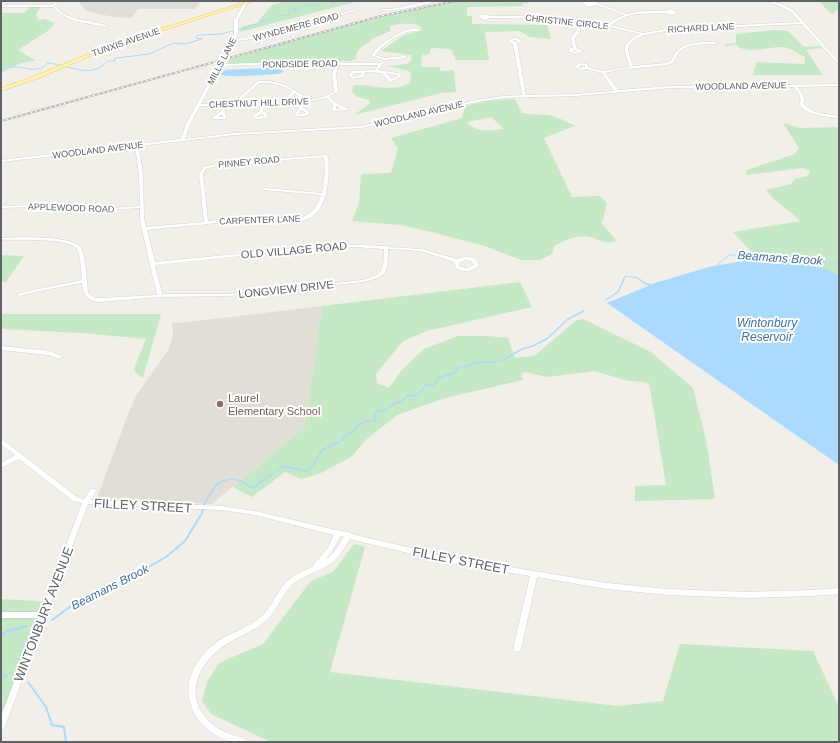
<svg xmlns="http://www.w3.org/2000/svg" width="840" height="743" font-family="Arial,sans-serif">
	<style>
		.education { fill: #e1ded6 }
		.green { fill: #c5e8c5; fill-rule: evenodd }
		.water { fill: #aadaff }
		.lines { fill: none; stroke-linecap: round; stroke-linejoin: round }
		.stream-far2 { stroke: #aadaff; stroke-width: 1 }
		.stream-far1 { stroke: #aadaff; stroke-width: 1.5 }
		.stream { stroke: #aadaff; stroke-width: 2 }
		.minor-casing { stroke: #b5b8bc; stroke-width: 0.5 }
		.major-casing { stroke: #f2c960; stroke-width: 1 }
		.minor { fill: #fff; fill-rule: evenodd }
		.major { fill: #fff2af; fill-rule: evenodd }
		.rail-casing { stroke: #b6b7b8; stroke-width: 2 }
		.rail { stroke: #fff; stroke-width: 1; stroke-dasharray: 2.5; stroke-linecap: butt }
		.education-dot { fill: #8d6e63; stroke: #fff; stroke-width: 1.5 }
		.labels { text-anchor: middle; stroke-width: 4; stroke-linejoin: round; paint-order: stroke }
		.far-street-label { font-size: 9px; fill: #5f6368; stroke: #fff }
		.street-label { font-size: 11px; fill: #5f6368; stroke: #fff }
		.education-label { font-size: 11px; fill: #785e54; stroke: #fff; text-anchor: start }
		.water-label { font-size: 12px; font-style: italic; fill: #4174aa; stroke: #fff }
		.near-street-label { font-size: 13px; fill: #5f6368; stroke: #fff }
	</style>
	<rect width="100%" height="100%" fill="#f1efe8"/>
	<!-- education -->
	<g class="education">
		<path d="M78 1H200L195 9H138L131 18 113 17 86 11Z"/>
		<path d="M322 306 305 427 212 504 97 498 129 412 136 396 169 349 173 335 172 322 180 323Z"/>
	</g>
	<!-- green -->
	<g class="green">
		<path d="M285 1H359L240 32 241 27 257 23 272 5Z"/>
		<path d="M458 1 527 2 528 3H522L523 6 467 7V16H472V24L547 25 551 39 530 37 519 31 485 32 489 60H456L451 49 431 48 429 54 422 55 421 67H440V71L454 70 456 92 441 93 354 115 370 103 369 100 357 97 352 91 354 85C373 84 393 93 410 83L411 75 409 71 388 66 407 64 411 61V55L381 51 404 35 420 31 422 28C413 21 400 24 390 26V31L370 40V42C361 46 357 49 356 59L350 61 228 64 230 59C305 38 380 14 458 1Z"/>
		<path d="M819 1H839V9L831 14Z"/>
		<path d="M30 7H41L36 14 38 20 44 19 55 23 49 30 18 50 36 61 24 62 1 71V13H24Z"/>
		<path d="M774 30 788 31 804 47 820 46 822 48 806 50 823 75H753L757 62 805 64V57C798 54 789 47 782 47 767 47 748 55 736 45L726 46 725 44 736 43V34Z"/>
		<path d="M515 99 522 113C531 115 540 114 549 115 558 117 567 122 576 126 565 129 555 134 544 138L572 197 599 196 607 203 602 224 617 241C605 245 601 240 590 237 577 234 564 241 554 246L552 254 540 260H521L485 246 431 232 401 225 352 221 359 203 361 174 391 173 398 149 391 138 462 118 464 109 461 107 486 101ZM491 117 504 129C490 130 477 134 467 122Z"/>
		<path d="M783 123 801 128 839 127V316L772 273 733 232 801 221 773 198 766 190 791 184 795 179 808 176 810 171 803 168 746 175 747 170 795 154 799 148Z"/>
		<path d="M1 255 24 256 6 282H1Z"/>
		<path d="M520 282 532 307 427 331 403 341 376 374 377 383 389 388 401 371 424 349 458 336H488L508 338 515 358 534 356 577 320 583 319 651 352 693 388 706 440 715 499 635 501V486L666 485 649 383 624 380 595 371 547 377 525 372 521 374 523 380 445 398 397 415 367 439 351 457 319 474 301 479 285 472 252 497 233 487 305 427 322 306Z"/>
		<path d="M1 314H161L143 378 137 374 134 369 146 339 82 333 1 329Z"/>
		<path d="M354 544 365 547 330 672 618 706 663 701 680 644 813 651 839 707V742H271L211 714 202 701 207 682 219 663 263 644 310 582 334 571Z"/>
		<path d="M1 599 53 602 3 728 1 727Z"/>
	</g>
	<!-- water -->
	<g class="water">
		<path d="M269 68 282 70 284 72 278 74C267 74 227 79 221 74L225 70Z"/>
		<path d="M766 257 825 269 839 276V465L607 303 655 283 709 267Z"/>
	</g>
	<g class="lines">
		<!-- stream-far2 -->
		<g class="stream-far2">
			<path d="M239 30 281 15 288 16 290 14 286 10H297L294 8H304L305 4 319 5V2L328 1 333 3 337 1"/>
			<path d="M1 72C5 70 10 67 13 67 26 66 36 75 48 63 70 65 90 80 108 61H115L114 59 117 58 149 54 174 43 185 44 202 39 196 38 198 35 221 34 233 31"/>
			<path d="M716 266 729 255H765L825 263 839 262"/>
			<path d="M623 280 625 276 638 278 640 280"/>
		</g>
		<!-- stream-far1 -->
		<g class="stream-far1">
			<path d="M639 279 646 284 652 285"/>
			<path d="M606 300 618 292 624 279"/>
			<path d="M221 482C229 478 235 478 243 482"/>
			<path d="M260 482 284 466 306 471 313 466 322 450 341 441 344 436 354 431 356 426 366 421H376L375 412 388 409 395 403 403 401 407 396 418 395 426 385H435L437 379 456 372 459 367 469 366 474 363 501 361 522 349 533 346 548 338 568 319 584 311"/>
		</g>
		<!-- stream -->
		<g class="stream">
			<path d="M241 481 253 488 262 481"/>
			<path d="M52 620 78 601 104 592 166 557 185 541 202 513 205 502 216 485 223 481"/>
			<path d="M1 636 7 631 27 626"/>
			<path d="M1 674 7 677"/>
			<path d="M28 682 46 707 52 725 64 727 66 742"/>
		</g>
		<!-- minor casing -->
		<g class="minor-casing">
			<g id="minor">
				<path d="M56 1H58L55 6C67 22 91 19 108 26L106 27C90 24 63 21 53 7H1V5H53Z"/>
				<path d="M431 1H436C427 5 388 13 380 10L381 9H390Z"/>
				<path d="M767 1H771L784 5 794 11 839 62V65L802 24 672 30 644 35 634 40 629 45 628 51 633 66 666 63 671 61C673 58 674 54 678 50 685 43 709 40 718 43L716 44C705 45 689 43 680 51 677 54 676 59 673 63L667 65 618 70 605 73 618 90 671 86 839 84V86L797 87C802 92 805 97 804 104 812 114 827 114 839 116V118C830 117 803 115 800 104 800 102 801 100 800 98 800 93 796 90 794 87L671 88 576 96 503 98 477 102 361 128 235 135 139 146 143 174 144 219 146 227 204 222 199 174 204 167 220 163 326 155 328 156C330 174 329 204 313 216 299 226 281 220 265 219 249 218 233 222 217 223 193 226 170 227 147 230L155 262 338 244 384 246H386L388 247 421 249 457 259C462 257 470 256 475 259 477 260 478 263 479 265 473 272 463 273 456 268L454 262 421 251 388 249C388 274 387 276 363 282L229 296 160 297 100 302C86 300 84 296 82 283L34 292 20 296 18 295V294L33 290 82 280C81 272 81 257 77 249 70 238 15 240 1 240V238C17 237 71 235 80 247 86 254 87 282 88 293L95 298H100L157 295 142 229 140 219V208L96 211 34 207 1 208V206L34 205 96 209 140 206 139 174 135 147 1 162V160L181 139 186 124 232 40 234 33V20L245 2 247 3 238 20V33L236 39 261 36 357 9 359 10 261 38 235 41 223 64 277 62 380 63 382 61 384 62 378 70 398 73 402 76 390 82H389L382 73 366 72 362 77 353 79 348 75 352 71 375 70 378 65H339L336 73 338 92 329 96 336 103 347 108V110L334 111 332 109 333 104 327 98 301 103 303 107 310 113C306 117 299 117 294 115L299 108 298 104 264 106 263 111 266 112 268 117C264 119 256 120 252 117L259 111 261 106H226L225 111 226 119H214L212 118 221 111 223 106H200L190 124 185 139 235 133 361 126 477 100 503 96 522 95 513 44 508 41C513 37 517 37 522 41L517 43 526 95 576 94 614 91 602 73 587 69 581 70 574 67 580 63 587 64 588 67 603 71 630 67C623 48 621 44 640 34L606 26 586 23 575 38 576 48 583 51 575 54 568 51 570 48H573L571 38 583 23 548 19 490 18 485 20 478 17 482 14 491 16H529L567 19 608 25 613 20 624 15 597 5 587 7 583 3 584 2H595L626 14 643 11H665L670 9 678 13 671 15 666 13 635 14 622 18 611 25 643 33 672 28 800 22 792 13 782 7ZM514 40 518 41 515 42 512 41ZM572 50 578 51 575 52ZM277 64 336 65 332 73 334 92 323 97 309 100C292 88 279 79 258 81L232 104H201L221 66ZM581 65 585 66V67L581 68 578 67ZM354 73H362L360 75 354 77 352 75ZM386 73 397 75 398 76 391 79ZM259 83C271 82 281 85 292 91L282 103 236 104ZM294 93 305 101 286 103ZM336 106 341 108 336 109ZM301 110 306 113 299 114ZM261 113 263 114 264 116 256 117ZM222 114 223 117H218ZM324 157 325 171 322 193 264 188 262 189 264 190 321 195C310 230 282 216 255 217 239 217 224 220 208 221L203 174 206 169 220 165ZM338 246 384 249C383 270 385 274 363 280L229 294H162L155 265ZM464 260 471 261 474 265 468 268 460 267 459 263Z"/>
				<path d="M414 28 420 29 418 31C414 31 409 31 405 33 394 37 382 46 375 55L384 58 405 56H406V58L384 60 371 55C382 42 398 32 414 28Z"/>
				<path d="M1 346 50 351 61 356 62 357 59 359 49 355 1 350Z"/>
				<path d="M1 439 3 440 77 497 84 499 91 489H95L96 491 91 500 221 506 255 511 336 530H338L341 531 349 532 352 534 449 557 607 583 668 589 749 592 811 590 839 588V594L811 596 749 598 668 595 607 589 537 577 521 649 520 651 517 652 514 651 513 649 530 576 449 563 350 539C345 547 340 556 332 563 320 572 304 574 292 585 280 596 277 613 263 623 250 633 235 638 222 647 195 667 184 700 212 724 221 732 234 735 245 739L246 742C242 742 238 742 234 742 222 741 203 728 197 718 178 688 193 658 220 640 234 632 250 627 262 616 271 607 275 596 283 586 290 576 302 571 313 567L314 564 327 549 334 535 255 515 221 510 88 504 5 726 4 729 1 730V716L38 618H1V612H41L82 503 73 501 19 459 1 468V463L15 455 1 444ZM340 536 344 537 334 552 326 559 334 548Z"/>
			</g>
		</g>
		<!-- major casing -->
		<g class="major-casing">
			<path id="major" d="M249 1H255L114 46 39 78 1 91V88L35 76 112 44Z"/>
		</g>
		<!-- minor -->
		<use href="#minor" class="minor"/>
		<!-- major -->
		<use href="#major" class="major"/>
		<!-- rail casing -->
		<g class="rail-casing">
			<path id="rail" d="M1 121 381 16 456 1"/>
		</g>
		<!-- rail -->
		<use href="#rail" class="rail"/>
	</g>
	<!-- markers -->
	<circle class="education-dot" cx="220" cy="404" r="4"/>
	<g class="labels">
		<!-- far-street labels -->
		<g class="far-street-label">
			<text transform="translate(567 22) rotate(6)" y="3">CHRISTINE CIRCLE</text>
			<text transform="translate(296 27) rotate(-15)" y="3">WYNDEMERE ROAD</text>
			<text transform="translate(701 28) rotate(-3)" y="3">RICHARD LANE</text>
			<text transform="translate(126 42) rotate(-19)" y="3">TUNXIS AVENUE</text>
			<text transform="translate(222 61) rotate(-62)" y="3">MILLS LANE</text>
			<text transform="translate(300 64) rotate(-1)" y="3">PONDSIDE ROAD</text>
			<text transform="translate(741 86) rotate(-1)" y="3">WOODLAND AVENUE</text>
			<text transform="translate(259 103) rotate(-2)" y="3">CHESTNUT HILL DRIVE</text>
			<text transform="translate(419 114) rotate(-13)" y="3">WOODLAND AVENUE</text>
			<text transform="translate(98 150) rotate(-7)" y="3">WOODLAND AVENUE</text>
			<text transform="translate(249 162) rotate(-5)" y="3">PINNEY ROAD</text>
			<text transform="translate(71 208) rotate(2)" y="3">APPLEWOOD ROAD</text>
			<text transform="translate(260 220) rotate(-2)" y="3">CARPENTER LANE</text>
		</g>
		<!-- street labels -->
		<g class="street-label">
			<text transform="translate(294 250) rotate(-5)" y="4">OLD VILLAGE ROAD</text>
			<text transform="translate(286 289) rotate(-6)" y="4">LONGVIEW DRIVE</text>
		</g>
		<!-- education labels -->
		<g class="education-label">
			<text x="228" y="402">Laurel<tspan x="228" dy="13">Elementary School</tspan></text>
		</g>
		<!-- water labels -->
		<g class="water-label">
			<text transform="translate(780 258) rotate(4)" y="4">Beamans Brook</text>
			<text x="767" y="327">Wintonbury<tspan x="767" dy="14">Reservoir</tspan></text>
			<text transform="translate(110 587) rotate(-27)" y="4">Beamans Brook</text>
		</g>
		<!-- near-street labels -->
		<g class="near-street-label">
			<text transform="translate(143 505) rotate(3)" y="5">FILLEY STREET</text>
			<text transform="translate(461 560) rotate(11)" y="5">FILLEY STREET</text>
			<text transform="translate(43 614) rotate(-69)" y="5">WINTONBURY AVENUE</text>
		</g>
	</g>
	<!-- border -->
	<rect width="840" height="743" fill="none" stroke="#5f6368" stroke-width="4"/>
</svg>
